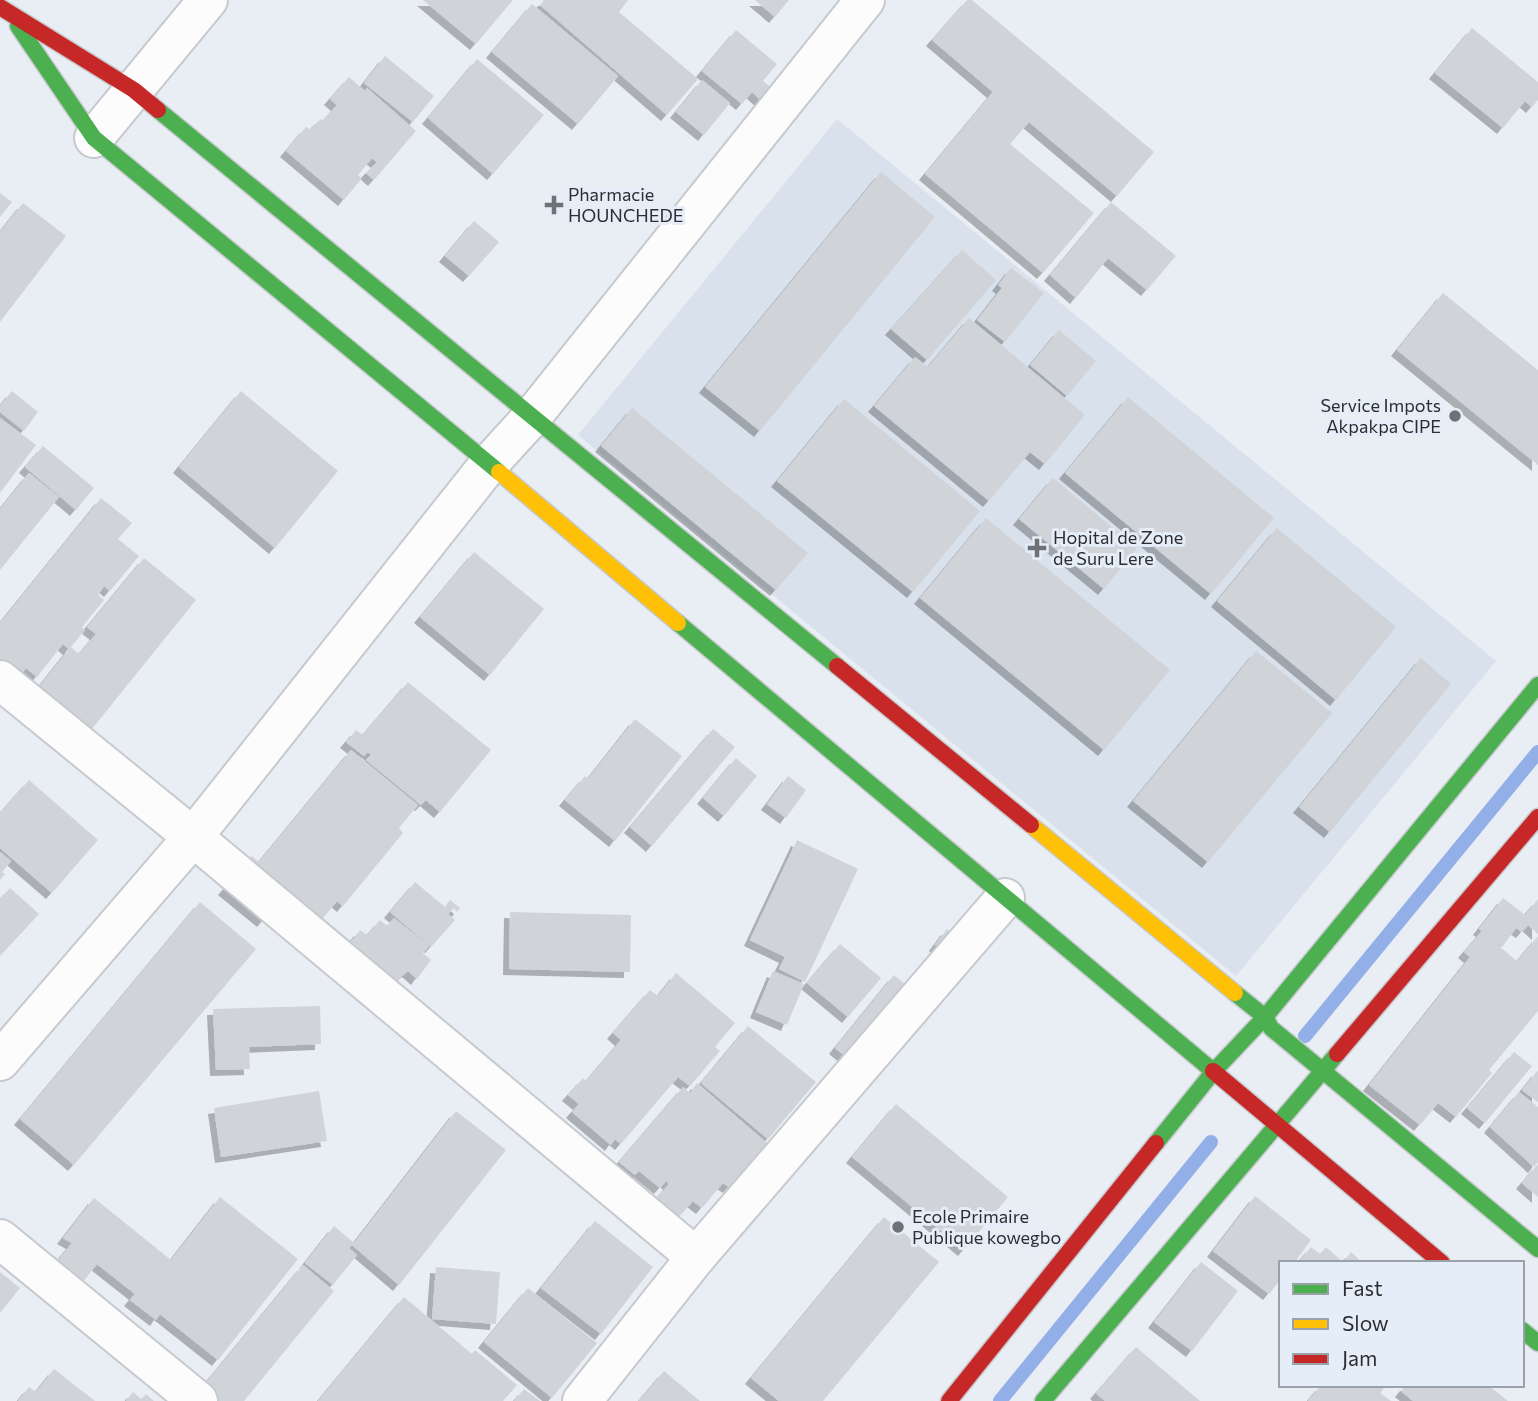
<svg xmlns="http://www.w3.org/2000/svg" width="1538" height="1401" font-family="Commissioner,sans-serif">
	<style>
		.built { fill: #d8e1ec }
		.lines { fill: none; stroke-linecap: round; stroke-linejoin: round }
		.stream { stroke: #92afe7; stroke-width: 14 }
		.building { fill: #d0d4d8; filter: url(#shadow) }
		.street-casing { stroke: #c6c9ce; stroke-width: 42 }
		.fast-casing { stroke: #c6c9ce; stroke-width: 19 }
		.slow-casing { stroke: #c6c9ce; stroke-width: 19 }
		.jam-casing { stroke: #c6c9ce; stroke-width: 19 }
		.street { stroke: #fcfcfd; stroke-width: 38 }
		.fast { stroke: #4caf50; stroke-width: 16 }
		.slow { stroke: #ffc107; stroke-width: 16 }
		.jam { stroke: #c62828; stroke-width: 16 }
		.poi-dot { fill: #6e7176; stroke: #e5eef8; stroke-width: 2.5 }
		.labels { text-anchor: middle; stroke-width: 6; stroke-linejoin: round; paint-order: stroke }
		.poi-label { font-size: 18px; fill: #2b2e32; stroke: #e5eef8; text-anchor: start }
	</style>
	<defs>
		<filter id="shadow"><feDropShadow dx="-6" dy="6" stdDeviation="0" flood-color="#0004"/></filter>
	</defs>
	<rect width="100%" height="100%" fill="#e9eef4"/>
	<!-- built -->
	<path class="built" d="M837 119 1496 661 1236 976 578 435Z"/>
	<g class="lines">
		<!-- stream -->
		<g class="stream">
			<path d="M1305 1036 1538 752"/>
			<path d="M1000 1401 1211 1142"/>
		</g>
	</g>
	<!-- building -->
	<g class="building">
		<path d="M423 0H513L476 44Z"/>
		<path d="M544 0H628L619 12 698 79 667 115 540 5Z"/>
		<path d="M755 0H789L775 17Z"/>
		<path d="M967 0H972L1154 152 1117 196 1029 122 1010 144 1094 213 1043 273 925 174 993 92 932 40Z"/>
		<path d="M532 4 618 76 578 124 492 52Z"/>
		<path d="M1472 28 1538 82V100L1532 107 1525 101 1503 128 1435 73Z"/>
		<path d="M736 30 777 64 763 81 772 88 762 101 752 92 742 104 702 71Z"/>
		<path d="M385 56 434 96 413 122 364 83Z"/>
		<path d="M477 59 544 115 493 174 428 118Z"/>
		<path d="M349 77 365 91 367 88 416 131 374 180 366 173 377 162 372 158 358 175 362 178 344 200 286 151 306 127 309 129 321 119 323 121 337 105 330 99Z"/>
		<path d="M702 80 730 103 704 135 676 112Z"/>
		<path d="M881 172 935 217 760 431 705 387Z"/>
		<path d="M0 193 12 202 0 217Z"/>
		<path d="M1111 202 1176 256 1147 290 1108 258 1076 298 1050 275Z"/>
		<path d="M23 203 66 236 0 322V232Z"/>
		<path d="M474 221 499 242 469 276 445 256Z"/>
		<path d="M962 250 996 280 927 360 891 329Z"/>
		<path d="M1011 268 1044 293 1005 342 977 320 1002 288 998 285Z"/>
		<path d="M1443 293 1538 370V465L1397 350Z"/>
		<path d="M969 318 1085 415 1045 464 1030 452 989 501 874 406 915 357 928 367Z"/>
		<path d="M1059 330 1096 361 1067 396 1030 365Z"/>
		<path d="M12 391 38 412 24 431 0 412V406Z"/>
		<path d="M241 391 338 471 275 548 179 467Z"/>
		<path d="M1128 397 1274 518 1211 594 1065 473Z"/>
		<path d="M844 399 980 511 913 592 777 481Z"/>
		<path d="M632 408 808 553 776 590 601 446Z"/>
		<path d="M0 418 36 445 0 493Z"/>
		<path d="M43 446 94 488 76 510 25 467Z"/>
		<path d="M29 473 59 497 0 570V509Z"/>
		<path d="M1053 478 1137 548 1104 589 1019 519Z"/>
		<path d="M101 498 132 523 118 539 139 556 110 591 104 586 98 595 104 600 82 627 85 630 71 647 79 654 96 634 87 627 144 558 196 600 83 740 31 697 69 649 63 644 37 677 26 668 12 686 0 676V623Z"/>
		<path d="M986 518 1170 670 1104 750 920 598Z"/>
		<path d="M1277 528 1396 627 1336 700 1217 601Z"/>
		<path d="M474 552 544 609 490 675 420 617Z"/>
		<path d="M1256 651 1332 713 1208 862 1133 801Z"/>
		<path d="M1421 658 1451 684 1330 832 1299 807Z"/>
		<path d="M408 682 491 750 440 812 426 800 421 805 366 760 371 755 368 752 364 756 346 742 356 730 363 735Z"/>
		<path d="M635 719 682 756 615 841 565 800 585 776 588 779Z"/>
		<path d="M713 729 735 747 652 846 630 827Z"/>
		<path d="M351 750 418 805 399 828 403 833 343 906 337 901 302 944 273 909 263 921 224 889 252 856 259 862Z"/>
		<path d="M736 758 757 776 724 816 703 798Z"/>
		<path d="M788 776 806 790 786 818 767 804Z"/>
		<path d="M29 780 98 840 52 893 0 848V813Z"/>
		<path d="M797 840 858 869 805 982 779 969 785 957 750 940Z"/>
		<path d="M0 852 11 861 2 872 5 874 0 880Z"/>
		<path d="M415 882 445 907 450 900 460 908 457 912 454 908 448 914 455 920 431 947 390 912Z"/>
		<path d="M10 888 39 914 0 956V899Z"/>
		<path d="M1503 898 1525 915 1538 899V934L1528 925 1522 932 1516 928 1502 947 1488 937 1517 961 1538 936V1011L1489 1070 1492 1073 1456 1117 1438 1103 1420 1125 1369 1085 1470 957 1464 952 1482 931 1479 929Z"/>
		<path d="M200 902 256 949 74 1165 20 1119Z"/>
		<path d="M510 912 631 915 630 972 509 969Z"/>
		<path d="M394 918 429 946 423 953 431 960 417 979 408 971 396 981 350 943 360 930 367 935 380 920 387 926Z"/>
		<path d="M947 929 959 938 946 954 935 945Z"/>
		<path d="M840 944 881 978 848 1017 807 983Z"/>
		<path d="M773 971 804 984 787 1025 756 1012Z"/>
		<path d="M676 973 735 1023 715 1047 720 1051 690 1086 678 1077 621 1144 615 1139 611 1145 572 1112 579 1104 568 1095 583 1078 586 1081 621 1040 613 1033 650 990 658 996Z"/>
		<path d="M894 975 910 988 852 1062 835 1048Z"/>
		<path d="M320 1006 321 1044 249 1047 250 1069 216 1070 213 1009Z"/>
		<path d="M748 1026 816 1082 768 1139 701 1083Z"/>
		<path d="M1514 1052 1532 1066 1485 1123 1467 1108Z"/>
		<path d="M1538 1070V1102L1522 1090Z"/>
		<path d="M697 1083 767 1143 729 1187 723 1183 702 1208 693 1201 678 1218 656 1199 669 1184 666 1181 660 1188 639 1171 635 1175 619 1162 683 1087 690 1093Z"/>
		<path d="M319 1091 327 1141 221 1157 214 1108Z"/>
		<path d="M1519 1092 1538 1107V1162L1534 1167 1490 1127Z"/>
		<path d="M896 1104 1008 1197 964 1250 852 1157Z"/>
		<path d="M456 1111 506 1150 399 1285 352 1245 349 1248 357 1255 333 1285 305 1263 334 1226 354 1243Z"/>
		<path d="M1538 1164V1197L1522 1183Z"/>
		<path d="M1255 1196 1311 1240 1294 1263H1281V1279L1269 1294 1213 1251Z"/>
		<path d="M220 1197 298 1259 218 1360 160 1314 156 1320 130 1300 135 1294 97 1264 82 1283 56 1263 72 1243 63 1238 94 1198 171 1260Z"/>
		<path d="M884 1217 939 1262 823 1401H779L751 1378Z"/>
		<path d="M595 1221 653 1267 601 1334 541 1288Z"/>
		<path d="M1311 1247 1320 1254 1326 1247 1343 1262 1351 1252 1363 1263H1303L1300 1260Z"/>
		<path d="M1201 1262 1238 1291 1192 1351 1154 1322Z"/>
		<path d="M303 1265 334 1291 244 1401H201L195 1396Z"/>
		<path d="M436 1267 500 1272 496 1324 432 1319Z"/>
		<path d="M0 1272 20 1288 0 1313Z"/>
		<path d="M528 1288 597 1343 552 1398 484 1342Z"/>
		<path d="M404 1297 472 1354 475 1350 517 1385 503 1401H318Z"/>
		<path d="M1136 1347 1200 1401H1105L1096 1393Z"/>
		<path d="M54 1369 95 1401H18L29 1387 36 1392Z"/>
		<path d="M664 1371 700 1401H639Z"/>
		<path d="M1321 1385H1387L1380 1393 1391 1401H1308Z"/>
		<path d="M1406 1385H1488L1508 1401H1413L1401 1391Z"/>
		<path d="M524 1389 540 1401H514Z"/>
		<path d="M133 1392 141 1399 146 1394 154 1401H126Z"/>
	</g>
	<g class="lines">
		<!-- street casing -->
		<g class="street-casing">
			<g id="street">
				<path d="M94 138 208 0"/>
				<path d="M0 680 193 837 696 1257"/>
				<path d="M0 1061 193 837 489 464 531 418 865 0"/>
				<path d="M0 1239 198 1401"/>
				<path d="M582 1401 696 1257 1005 898"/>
			</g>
		</g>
		<!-- fast casing -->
		<g class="fast-casing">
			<g id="fast">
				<path d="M18 26 94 138 499 472"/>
				<path d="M158 110 837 666"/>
				<path d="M678 623 1213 1071"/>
				<path d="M1235 993 1265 1017 1271 1028 1538 1249"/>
				<path d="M1156 1143 1214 1071 1265 1017 1538 685"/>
				<path d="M1522 1330 1538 1343"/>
				<path d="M1043 1401 1337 1054"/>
			</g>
		</g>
		<!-- slow casing -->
		<g class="slow-casing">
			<g id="slow">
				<path d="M499 472 678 623"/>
				<path d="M1031 825 1235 993"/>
			</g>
		</g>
		<!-- jam casing -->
		<g class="jam-casing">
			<g id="jam">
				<path d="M0 7 134 90 158 110"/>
				<path d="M837 666 1031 825"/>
				<path d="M1337 1054 1538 817"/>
				<path d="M1213 1071 1442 1263"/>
				<path d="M949 1401 1156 1143"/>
			</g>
		</g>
		<!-- street -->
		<use href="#street" class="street"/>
		<!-- fast -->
		<use href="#fast" class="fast"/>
		<!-- slow -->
		<use href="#slow" class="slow"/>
		<!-- jam -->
		<use href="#jam" class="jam"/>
	</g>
	<!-- markers -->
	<g class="poi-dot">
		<path d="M550.5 194.5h7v7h7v7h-7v7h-7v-7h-7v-7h7z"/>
		<circle cx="1455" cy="416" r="7"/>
		<path d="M1033.5 537.5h7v7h7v7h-7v7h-7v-7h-7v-7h7z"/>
		<circle cx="898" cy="1227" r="7"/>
	</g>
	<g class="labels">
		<!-- poi labels -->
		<g class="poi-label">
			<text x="568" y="201">Pharmacie<tspan x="568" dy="21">HOUNCHEDE</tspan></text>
			<text x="1441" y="412" text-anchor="end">Service Impots<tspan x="1441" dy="21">Akpakpa CIPE</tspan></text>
			<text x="1053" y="544">Hopital de Zone<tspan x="1053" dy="21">de Suru Lere</tspan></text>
			<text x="912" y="1223">Ecole Primaire<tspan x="912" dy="21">Publique kowegbo</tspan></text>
		</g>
	</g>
	<!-- legend -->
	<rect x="1279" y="1261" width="245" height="126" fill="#e5eef8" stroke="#9ba1a9" stroke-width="2"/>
	<rect x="1293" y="1284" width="35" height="10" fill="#4caf50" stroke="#9ba1a9" stroke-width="2"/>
	<text x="1342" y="1296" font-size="21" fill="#2b2e32">Fast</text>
	<rect x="1293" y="1319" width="35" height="10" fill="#ffc107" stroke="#9ba1a9" stroke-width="2"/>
	<text x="1342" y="1331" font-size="21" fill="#2b2e32">Slow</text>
	<rect x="1293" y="1354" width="35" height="10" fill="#c62828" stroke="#9ba1a9" stroke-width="2"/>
	<text x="1342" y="1366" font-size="21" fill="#2b2e32">Jam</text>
</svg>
